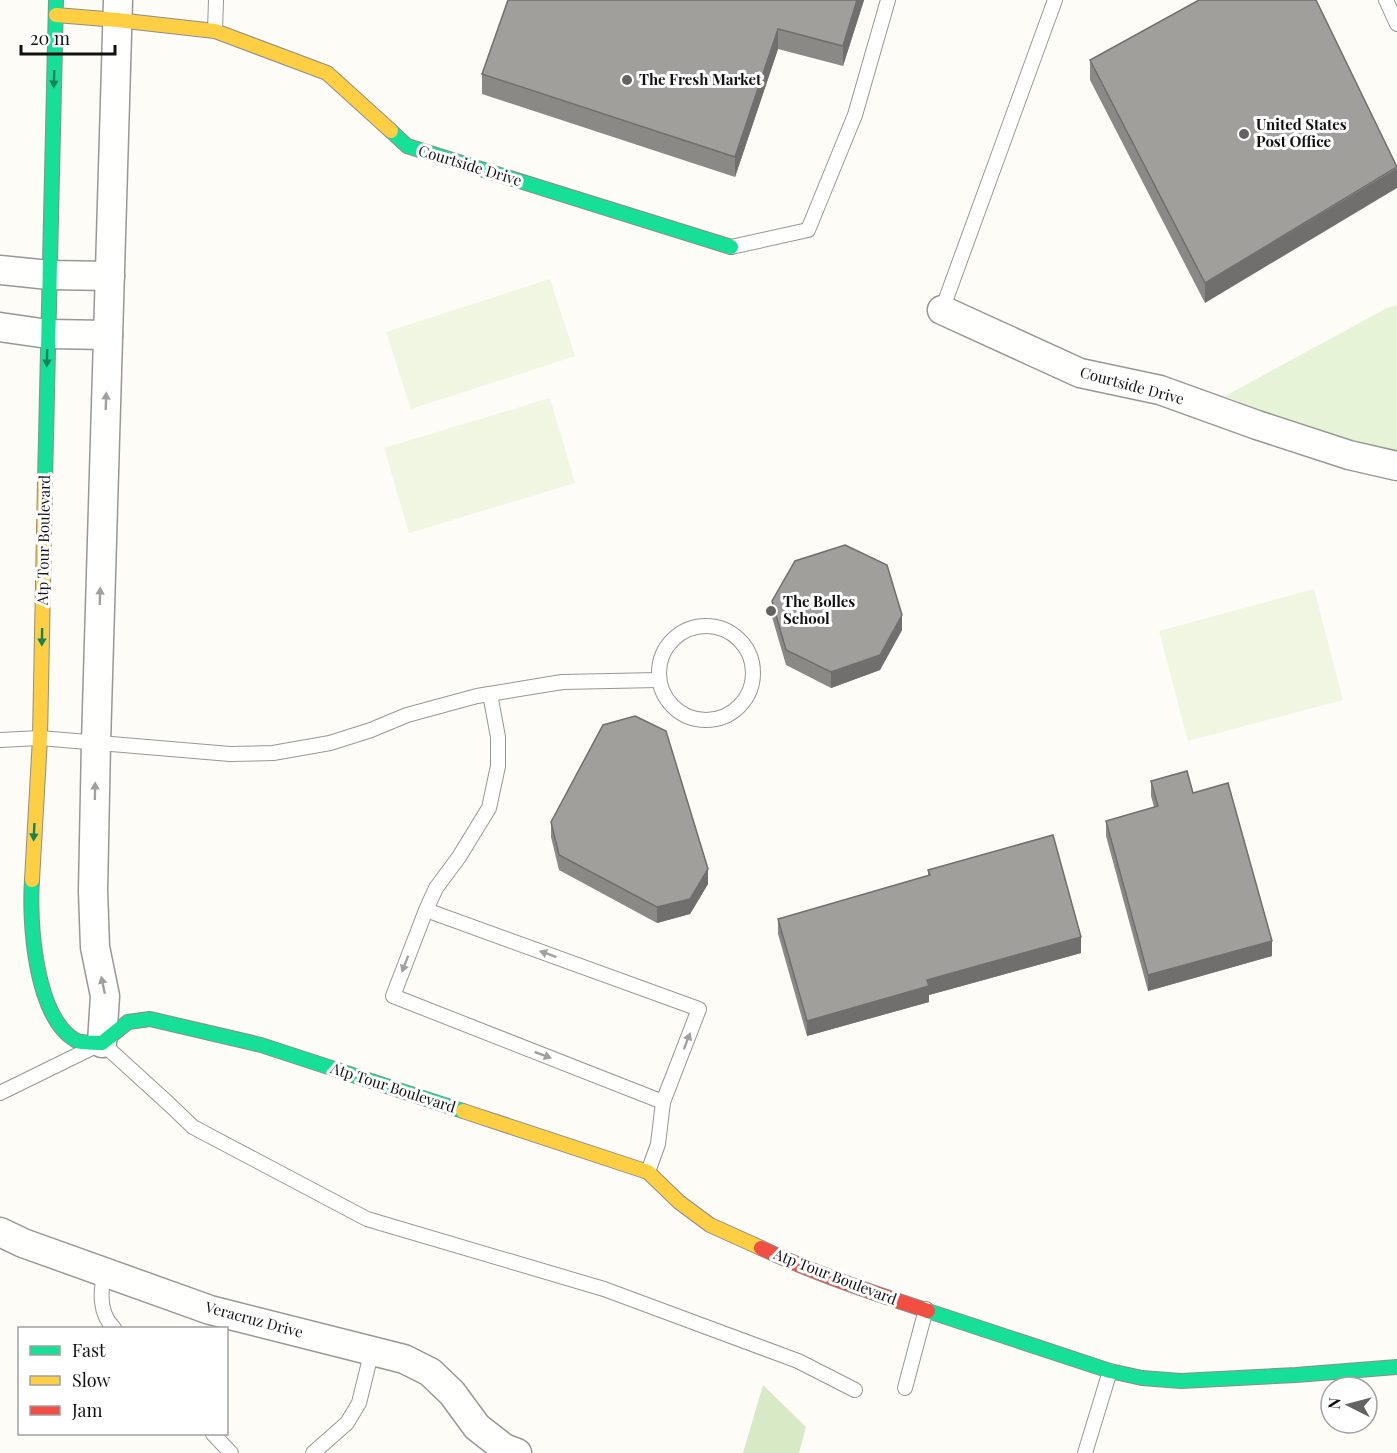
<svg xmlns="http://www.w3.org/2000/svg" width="1397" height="1453" font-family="'Playfair Display',serif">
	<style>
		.green { fill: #e7f3d7 }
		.forest { fill: #d8eac5 }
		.pitch { fill: #f0f6e1 }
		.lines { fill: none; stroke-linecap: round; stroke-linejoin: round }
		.lane-casing { stroke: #979795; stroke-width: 16 }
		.street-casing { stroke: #979795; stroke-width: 31 }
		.fast-casing { stroke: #8e8d8b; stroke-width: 16 }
		.slow-casing { stroke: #8e8d8b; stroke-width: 16 }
		.jam-casing { stroke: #8e8d8b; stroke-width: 16 }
		.lane { stroke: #fffffe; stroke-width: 14 }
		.street { stroke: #fffffe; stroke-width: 28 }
		.fast { stroke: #16e098; stroke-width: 14 }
		.slow { stroke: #ffcf43; stroke-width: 14 }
		.jam { stroke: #f24e42; stroke-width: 14 }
		.wall { fill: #8a8986 }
		.shaded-wall { fill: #716f6d }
		.building { fill: #a19f9c; stroke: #716f6d; stroke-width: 1.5 }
		.oneway { fill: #14835b }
		.oneway2 { fill: #a0a09f }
		.poi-dot { fill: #646362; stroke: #fff; stroke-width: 2 }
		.labels { text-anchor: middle; stroke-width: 6; stroke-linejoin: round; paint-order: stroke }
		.poi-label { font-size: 15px; font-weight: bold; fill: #111; stroke: #fff; text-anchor: start }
		.street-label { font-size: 15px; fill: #111; stroke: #fff }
	</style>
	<rect width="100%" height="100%" fill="#fdfcf7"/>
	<!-- green -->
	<path class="green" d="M1397 305V459L1348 447 1225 396 1387 308Z"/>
	<!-- forest -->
	<path class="forest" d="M763 1385 806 1427 799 1453H743Z"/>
	<!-- pitch -->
	<g class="pitch">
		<path d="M550 279 575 356 411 409 386 332Z"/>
		<path d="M550 398 575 483 409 533 384 448Z"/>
		<path d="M1314 589 1343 700 1188 741 1159 631Z"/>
	</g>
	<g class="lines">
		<!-- lane casing -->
		<g class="lane-casing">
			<g id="lane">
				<path d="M1386 0 1397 24"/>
				<path d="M215 31 216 0"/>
				<path d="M731 247 808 230 855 115 888 0"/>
				<path d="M942 310 1055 0"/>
				<circle cx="706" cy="673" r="47"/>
				<path d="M0 740 40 738 230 754 273 753 330 743 371 730 407 715 477 696 562 682 658 680"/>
				<path d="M426 910 699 1009 663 1102 393 996 426 910 436 888 459 857 489 808 498 766V737L490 694"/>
				<path d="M0 1093 102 1043 169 1104 193 1127 367 1219 604 1289 798 1361 855 1390"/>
				<path d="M648 1172 658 1144 663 1102"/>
				<path d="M105 1272C100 1291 99 1314 114 1328"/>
				<path d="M905 1388 926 1309"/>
				<path d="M213 1434 231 1453"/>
				<path d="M313 1453 347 1423 359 1403 372 1350"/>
				<path d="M1085 1453 1110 1371"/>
			</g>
		</g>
		<!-- street casing -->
		<g class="street-casing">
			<g id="street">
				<path d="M0 270 49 275 110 276"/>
				<path d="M942 310 1080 373 1160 390 1257 425 1349 455 1397 466"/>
				<path d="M0 327 48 334 108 335"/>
				<path d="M102 1043 105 996 95 947 93 891 96 743 118 0"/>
				<path d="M0 1232 23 1243 210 1310 404 1359 430 1372 452 1393 477 1427 504 1448 517 1453"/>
			</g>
		</g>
		<!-- fast casing -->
		<g class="fast-casing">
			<g id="fast">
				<path d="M391 131 407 146 731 247"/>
				<path d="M45 481 56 0"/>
				<path d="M32 880C29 922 35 1016 75 1040 81 1044 94 1042 102 1043L128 1022 150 1019 261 1045 463 1111"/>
				<path d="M928 1311 1110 1371 1142 1378 1181 1381 1296 1375 1397 1367"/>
			</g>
		</g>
		<!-- slow casing -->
		<g class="slow-casing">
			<g id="slow">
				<path d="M56 15 117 20 215 31 327 73 391 131"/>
				<path d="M32 880 40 738 45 481"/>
				<path d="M463 1111 648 1172 679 1202 710 1225 761 1248"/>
			</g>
		</g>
		<!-- jam casing -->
		<g class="jam-casing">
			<path id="jam" d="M761 1248C815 1274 872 1292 928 1311"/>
		</g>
		<!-- lane -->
		<use href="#lane" class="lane"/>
		<!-- street -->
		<use href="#street" class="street"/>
		<!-- fast -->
		<use href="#fast" class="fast"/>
		<!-- slow -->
		<use href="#slow" class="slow"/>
		<!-- jam -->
		<use href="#jam" class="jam"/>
	</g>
	<!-- wall -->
	<g class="wall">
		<path d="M864 0 843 66 778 49 735 177 482 94V74Z"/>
		<path d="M1316 0 1205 303 1090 80V60Z"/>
		<path d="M772 601 902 630 880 670 831 688 786 665 772 617Z"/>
		<path d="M1151 781 1193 793 1272 956 1148 991 1106 836V821L1154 807 1151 796Z"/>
		<path d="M551 822 708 884 690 914 657 923 559 870 551 837Z"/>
		<path d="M928 870 1081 953 929 995V1002L807 1036 778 934V919L928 876Z"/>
	</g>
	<!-- shaded-wall -->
	<g class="shaded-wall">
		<path d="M857 0H864L843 66V46Z"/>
		<path d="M778 29V49L735 177V157Z"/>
		<path d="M1397 168V188L1205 303V283Z"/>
		<path d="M902 615V630L880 670 831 688V672Z"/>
		<path d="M708 869V884L690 914 657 923V907Z"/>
		<path d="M1081 937V953L929 995V1002L807 1036V1021L927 980Z"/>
		<path d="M1272 941V956L1148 991V975Z"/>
	</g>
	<!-- building -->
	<g class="building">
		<path d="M508 0H857L843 46 778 29 735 157 482 74Z"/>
		<path d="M1199 0H1316L1397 167 1205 283 1090 60Z"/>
		<path d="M845 545 887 565 902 615 880 655 831 672 786 650 772 601 795 561Z"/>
		<path d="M635 716 666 731 708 869 690 899 657 907 559 855 551 822 603 725Z"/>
		<path d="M1187 771 1193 793 1228 783 1272 941 1148 975 1106 821 1158 806 1151 781Z"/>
		<path d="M1053 835 1081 937 927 980 929 986 807 1021 778 919 930 875 928 870Z"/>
	</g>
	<!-- one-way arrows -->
	<defs><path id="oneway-solid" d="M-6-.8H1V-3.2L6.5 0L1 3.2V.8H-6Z" transform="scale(1.5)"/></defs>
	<g class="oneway">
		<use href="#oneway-solid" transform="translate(54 79) rotate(92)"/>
		<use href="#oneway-solid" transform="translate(47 358) rotate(91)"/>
		<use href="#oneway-solid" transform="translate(42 637) rotate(91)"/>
		<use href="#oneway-solid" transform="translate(34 832) rotate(93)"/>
	</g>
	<g class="oneway2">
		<use href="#oneway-solid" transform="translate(106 401) rotate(-88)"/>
		<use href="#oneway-solid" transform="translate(100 596) rotate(-88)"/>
		<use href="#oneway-solid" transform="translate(95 791) rotate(-89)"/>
		<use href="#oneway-solid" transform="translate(548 954) rotate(-160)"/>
		<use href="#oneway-solid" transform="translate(405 964) rotate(111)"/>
		<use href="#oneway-solid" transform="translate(103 985) rotate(-102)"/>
		<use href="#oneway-solid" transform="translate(687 1041) rotate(-69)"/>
		<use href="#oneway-solid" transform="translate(543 1055) rotate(21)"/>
	</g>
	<!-- markers -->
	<g class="poi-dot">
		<circle cx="627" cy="80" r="6"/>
		<circle cx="1244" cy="134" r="6"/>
		<circle cx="771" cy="611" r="6"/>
	</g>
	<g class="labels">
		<!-- poi labels -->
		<g class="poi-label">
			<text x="639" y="85">The Fresh Market</text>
			<text x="1256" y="130">United States<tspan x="1256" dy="17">Post Office</tspan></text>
			<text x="783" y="607">The Bolles<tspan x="783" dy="17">School</tspan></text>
		</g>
		<!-- street labels -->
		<g class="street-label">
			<text transform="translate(470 166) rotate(17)" y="5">Courtside Drive</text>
			<text transform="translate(1132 386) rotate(15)" y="5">Courtside Drive</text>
			<text transform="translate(44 540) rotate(-89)" y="5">Atp Tour Boulevard</text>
			<text transform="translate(393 1088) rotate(18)" y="5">Atp Tour Boulevard</text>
			<text transform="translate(835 1277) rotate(21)" y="5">Atp Tour Boulevard</text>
			<text transform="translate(254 1320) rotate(15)" y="5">Veracruz Drive</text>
		</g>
	</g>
	<!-- legend -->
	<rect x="18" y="1327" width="210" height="108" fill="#ffffff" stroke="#a0a0a0" stroke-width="1.5"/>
	<rect x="30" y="1346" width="30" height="9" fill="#16e098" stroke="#a0a0a0" stroke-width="1.5"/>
	<text x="72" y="1357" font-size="18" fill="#111111">Fast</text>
	<rect x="30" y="1376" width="30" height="9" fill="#ffcf43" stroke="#a0a0a0" stroke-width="1.5"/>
	<text x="72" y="1387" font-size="18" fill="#111111">Slow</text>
	<rect x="30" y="1406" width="30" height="9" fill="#f24e42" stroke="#a0a0a0" stroke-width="1.5"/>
	<text x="72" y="1417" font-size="18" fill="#111111">Jam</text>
	<!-- north arrow -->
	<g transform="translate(1349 1405) rotate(276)"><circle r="28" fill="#ffffff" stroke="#a0a0a0" stroke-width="1.5"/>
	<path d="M0-4.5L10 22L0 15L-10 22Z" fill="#646362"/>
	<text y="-9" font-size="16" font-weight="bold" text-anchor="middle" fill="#111111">N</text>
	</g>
	<!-- scale -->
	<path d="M21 45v9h94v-9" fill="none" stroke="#111111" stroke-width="3"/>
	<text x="30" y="45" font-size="18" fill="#111111" stroke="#ffffff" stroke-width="4.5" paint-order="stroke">20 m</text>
</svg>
